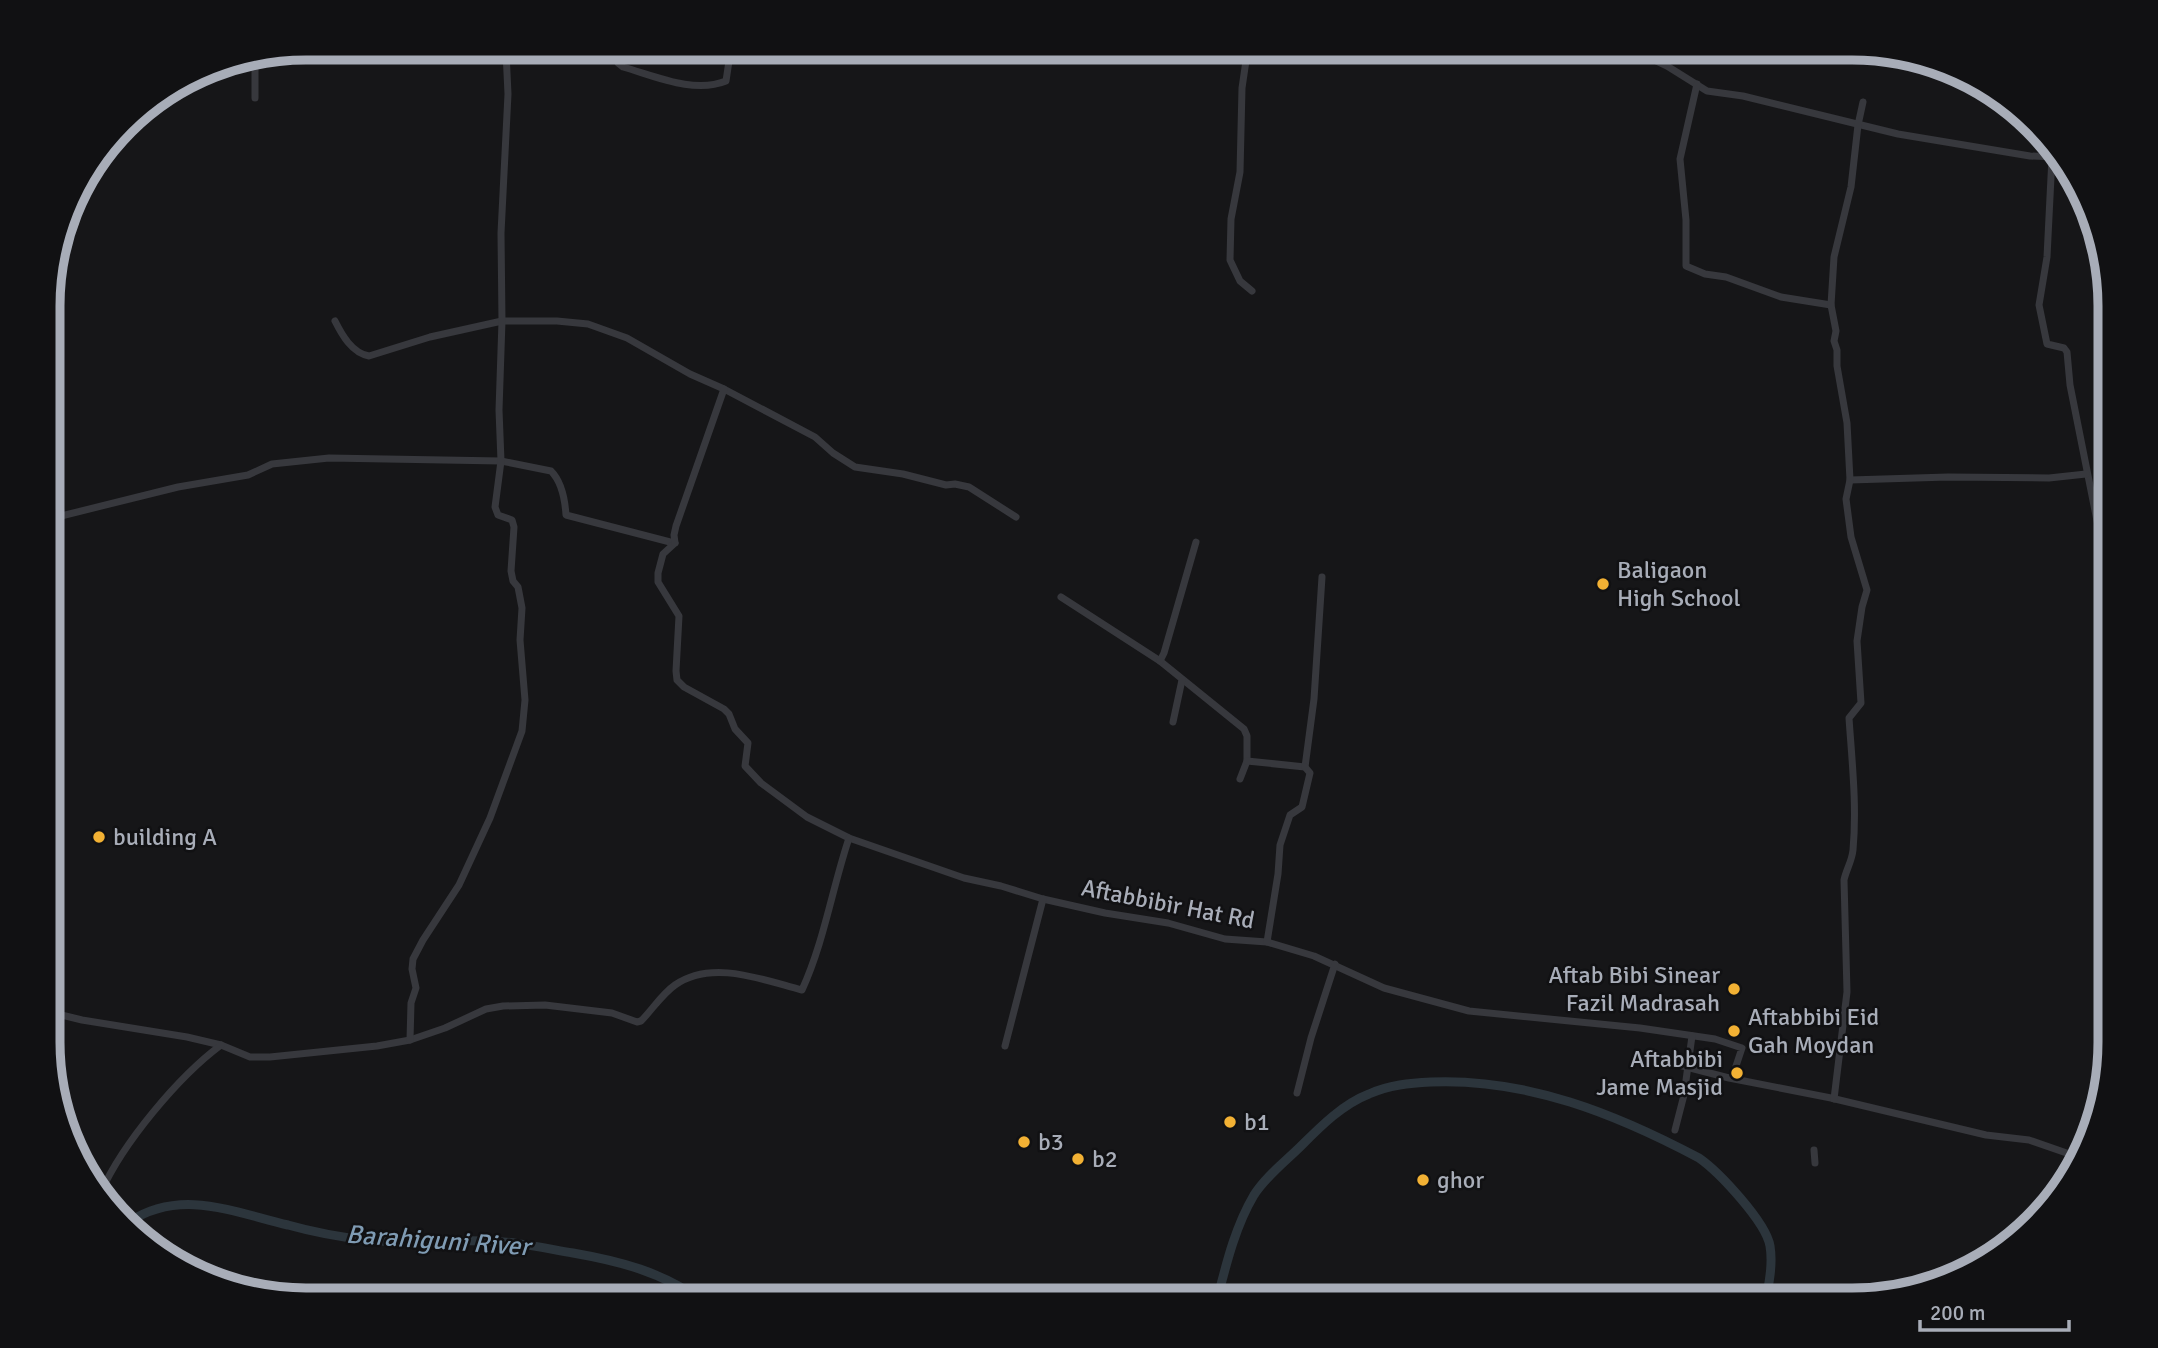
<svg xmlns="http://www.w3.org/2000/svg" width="2158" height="1348" font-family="Signika,sans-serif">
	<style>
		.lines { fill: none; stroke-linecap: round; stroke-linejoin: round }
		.river { stroke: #2c353c; stroke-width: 9 }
		.minor { stroke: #37383d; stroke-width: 7 }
		.poi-dot { fill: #f2b134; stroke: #111113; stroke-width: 2.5 }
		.labels { text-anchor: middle; stroke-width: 5; stroke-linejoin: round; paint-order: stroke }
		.poi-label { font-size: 24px; fill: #a8adb8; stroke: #111113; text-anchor: start }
		.street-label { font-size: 24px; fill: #a8adb8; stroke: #111113 }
		.water-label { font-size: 26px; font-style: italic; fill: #7f9bb3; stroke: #111113 }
		.rim { fill: none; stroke: #a8adb8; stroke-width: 9 }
	</style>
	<rect width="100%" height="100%" fill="#161618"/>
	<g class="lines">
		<!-- river -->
		<g class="river">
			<path d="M129 1222C181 1188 233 1212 288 1225 313 1232 340 1237 366 1240 405 1244 444 1240 483 1241 514 1241 543 1248 573 1253 619 1261 663 1272 702 1301"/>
			<path d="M1217 1300C1226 1265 1235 1227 1254 1195 1266 1176 1286 1161 1302 1145 1321 1126 1343 1104 1369 1094 1389 1085 1410 1083 1431 1082 1527 1078 1616 1114 1699 1158 1719 1172 1766 1222 1770 1246 1773 1264 1769 1283 1766 1300"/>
		</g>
		<!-- minor -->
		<g class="minor">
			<path d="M408 47 422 52H506L512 47"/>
			<path d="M609 47 618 63 623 67C655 76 694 94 726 81L729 61 734 47"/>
			<path d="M1248 47 1242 88 1240 172 1231 219 1230 260 1240 281 1252 291"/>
			<path d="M1627 47 1667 66 1707 91 1743 96 1898 134 2030 156 2058 157"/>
			<path d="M1697 84 1680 159 1686 220V266L1705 274 1726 277 1781 297 1831 305"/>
			<path d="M255 98V57"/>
			<path d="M2052 157 2047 257 2039 305 2047 344 2064 348 2067 352 2070 385 2107 571 2110 576"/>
			<path d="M335 321C342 335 352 353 369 356L430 337 502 321H557L588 324 627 338 690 374 724 389 815 437 833 453 855 467 903 474 946 485 955 484 969 487 1016 517"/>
			<path d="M1850 480 1948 477 2049 478 2086 474"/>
			<path d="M49 519 178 487 248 475 272 464 329 458 501 461 551 471C562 482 565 500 566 515L674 543"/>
			<path d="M675 543 663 554 658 573V582L679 616 676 671 677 680 684 687 724 709 729 714 735 729 748 743 745 766 761 783 807 817 849 838 964 878 1001 886 1043 899 1105 913 1168 923 1225 939 1267 942 1314 956 1384 988 1469 1011 1640 1028 1715 1039 1742 1048 1732 1078"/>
			<path d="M675 543 674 535 676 526 724 389"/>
			<path d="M1061 597 1160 661 1244 729 1247 736V761L1240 779"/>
			<path d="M1160 661 1164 653 1196 542"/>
			<path d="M1173 722 1182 680"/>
			<path d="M1247 761 1305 767 1314 699 1322 577"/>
			<path d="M1267 942 1278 874 1280 845 1290 815 1302 807 1310 773 1305 767"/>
			<path d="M49 1012 82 1020 187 1037 221 1045 250 1057H270L377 1046 410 1040 445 1028 486 1009 503 1006 545 1005 612 1013 637 1022 641 1021C652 1010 662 994 675 985 712 959 763 980 802 990 824 942 832 889 849 838"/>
			<path d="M410 1040 411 1003 416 988 412 969 413 959 423 940 459 885 490 818 522 731 525 700 520 640 522 608 518 587 513 581 511 571 514 527 512 520 498 515 495 507 501 461 499 410 502 321 501 233 508 94 506 52"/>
			<path d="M1005 1046 1043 899"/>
			<path d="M1667 1062 1729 1078 1831 1098 1986 1135 2029 1140 2081 1158"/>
			<path d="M1297 1093 1311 1038 1335 964"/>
			<path d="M1834 1099 1847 992 1844 880C1846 870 1852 861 1853 850 1857 806 1852 762 1849 718L1861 703 1857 641 1862 607 1867 590 1851 537 1846 499 1850 480 1847 423 1837 366V350L1834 341 1836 331 1831 305 1834 257 1851 187 1858 125 1863 102"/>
			<path d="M1675 1130 1684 1095 1692 1036"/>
			<path d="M1814 1150 1815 1163"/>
			<path d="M101 1192C123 1143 178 1077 221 1045"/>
		</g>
	</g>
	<!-- markers -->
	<g class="poi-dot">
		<circle cx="1603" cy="584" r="7"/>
		<circle cx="99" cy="837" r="7"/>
		<circle cx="1734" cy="989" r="7"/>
		<circle cx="1734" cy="1031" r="7"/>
		<circle cx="1737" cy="1073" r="7"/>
		<circle cx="1230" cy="1122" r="7"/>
		<circle cx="1024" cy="1142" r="7"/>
		<circle cx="1078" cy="1159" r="7"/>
		<circle cx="1423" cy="1180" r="7"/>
	</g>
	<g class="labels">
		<!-- poi labels -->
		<g class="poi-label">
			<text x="1617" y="578">Baligaon<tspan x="1617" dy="28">High School</tspan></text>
			<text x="113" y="845">building A</text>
			<text x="1720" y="983" text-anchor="end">Aftab Bibi Sinear<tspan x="1720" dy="28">Fazil Madrasah</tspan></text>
			<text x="1748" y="1025">Aftabbibi Eid<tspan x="1748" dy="28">Gah Moydan</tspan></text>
			<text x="1723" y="1067" text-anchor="end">Aftabbibi<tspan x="1723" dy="28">Jame Masjid</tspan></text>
			<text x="1244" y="1130">b1</text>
			<text x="1038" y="1150">b3</text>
			<text x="1092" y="1167">b2</text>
			<text x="1437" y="1188">ghor</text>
		</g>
		<!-- street labels -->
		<g class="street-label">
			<text transform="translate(1168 904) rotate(11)" y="8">Aftabbibir Hat Rd</text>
		</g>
		<!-- water labels -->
		<g class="water-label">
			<text transform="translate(438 1240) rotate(4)" y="9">Barahiguni River</text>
		</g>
	</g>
	<!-- crop -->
	<path d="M0 0H2158V1348H0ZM306 60H1852A246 246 0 0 1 2098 306V1042A246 246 0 0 1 1852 1288H306A246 246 0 0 1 60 1042V306A246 246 0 0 1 306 60Z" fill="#111113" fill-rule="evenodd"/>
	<path class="rim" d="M306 60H1852A246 246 0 0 1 2098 306V1042A246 246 0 0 1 1852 1288H306A246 246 0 0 1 60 1042V306A246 246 0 0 1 306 60Z"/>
	<!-- scale -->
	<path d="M1920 1320v10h149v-10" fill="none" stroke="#a8adb8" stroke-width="3.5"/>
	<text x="1930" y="1320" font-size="21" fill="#a8adb8" stroke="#111113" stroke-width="5" paint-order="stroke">200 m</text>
</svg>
